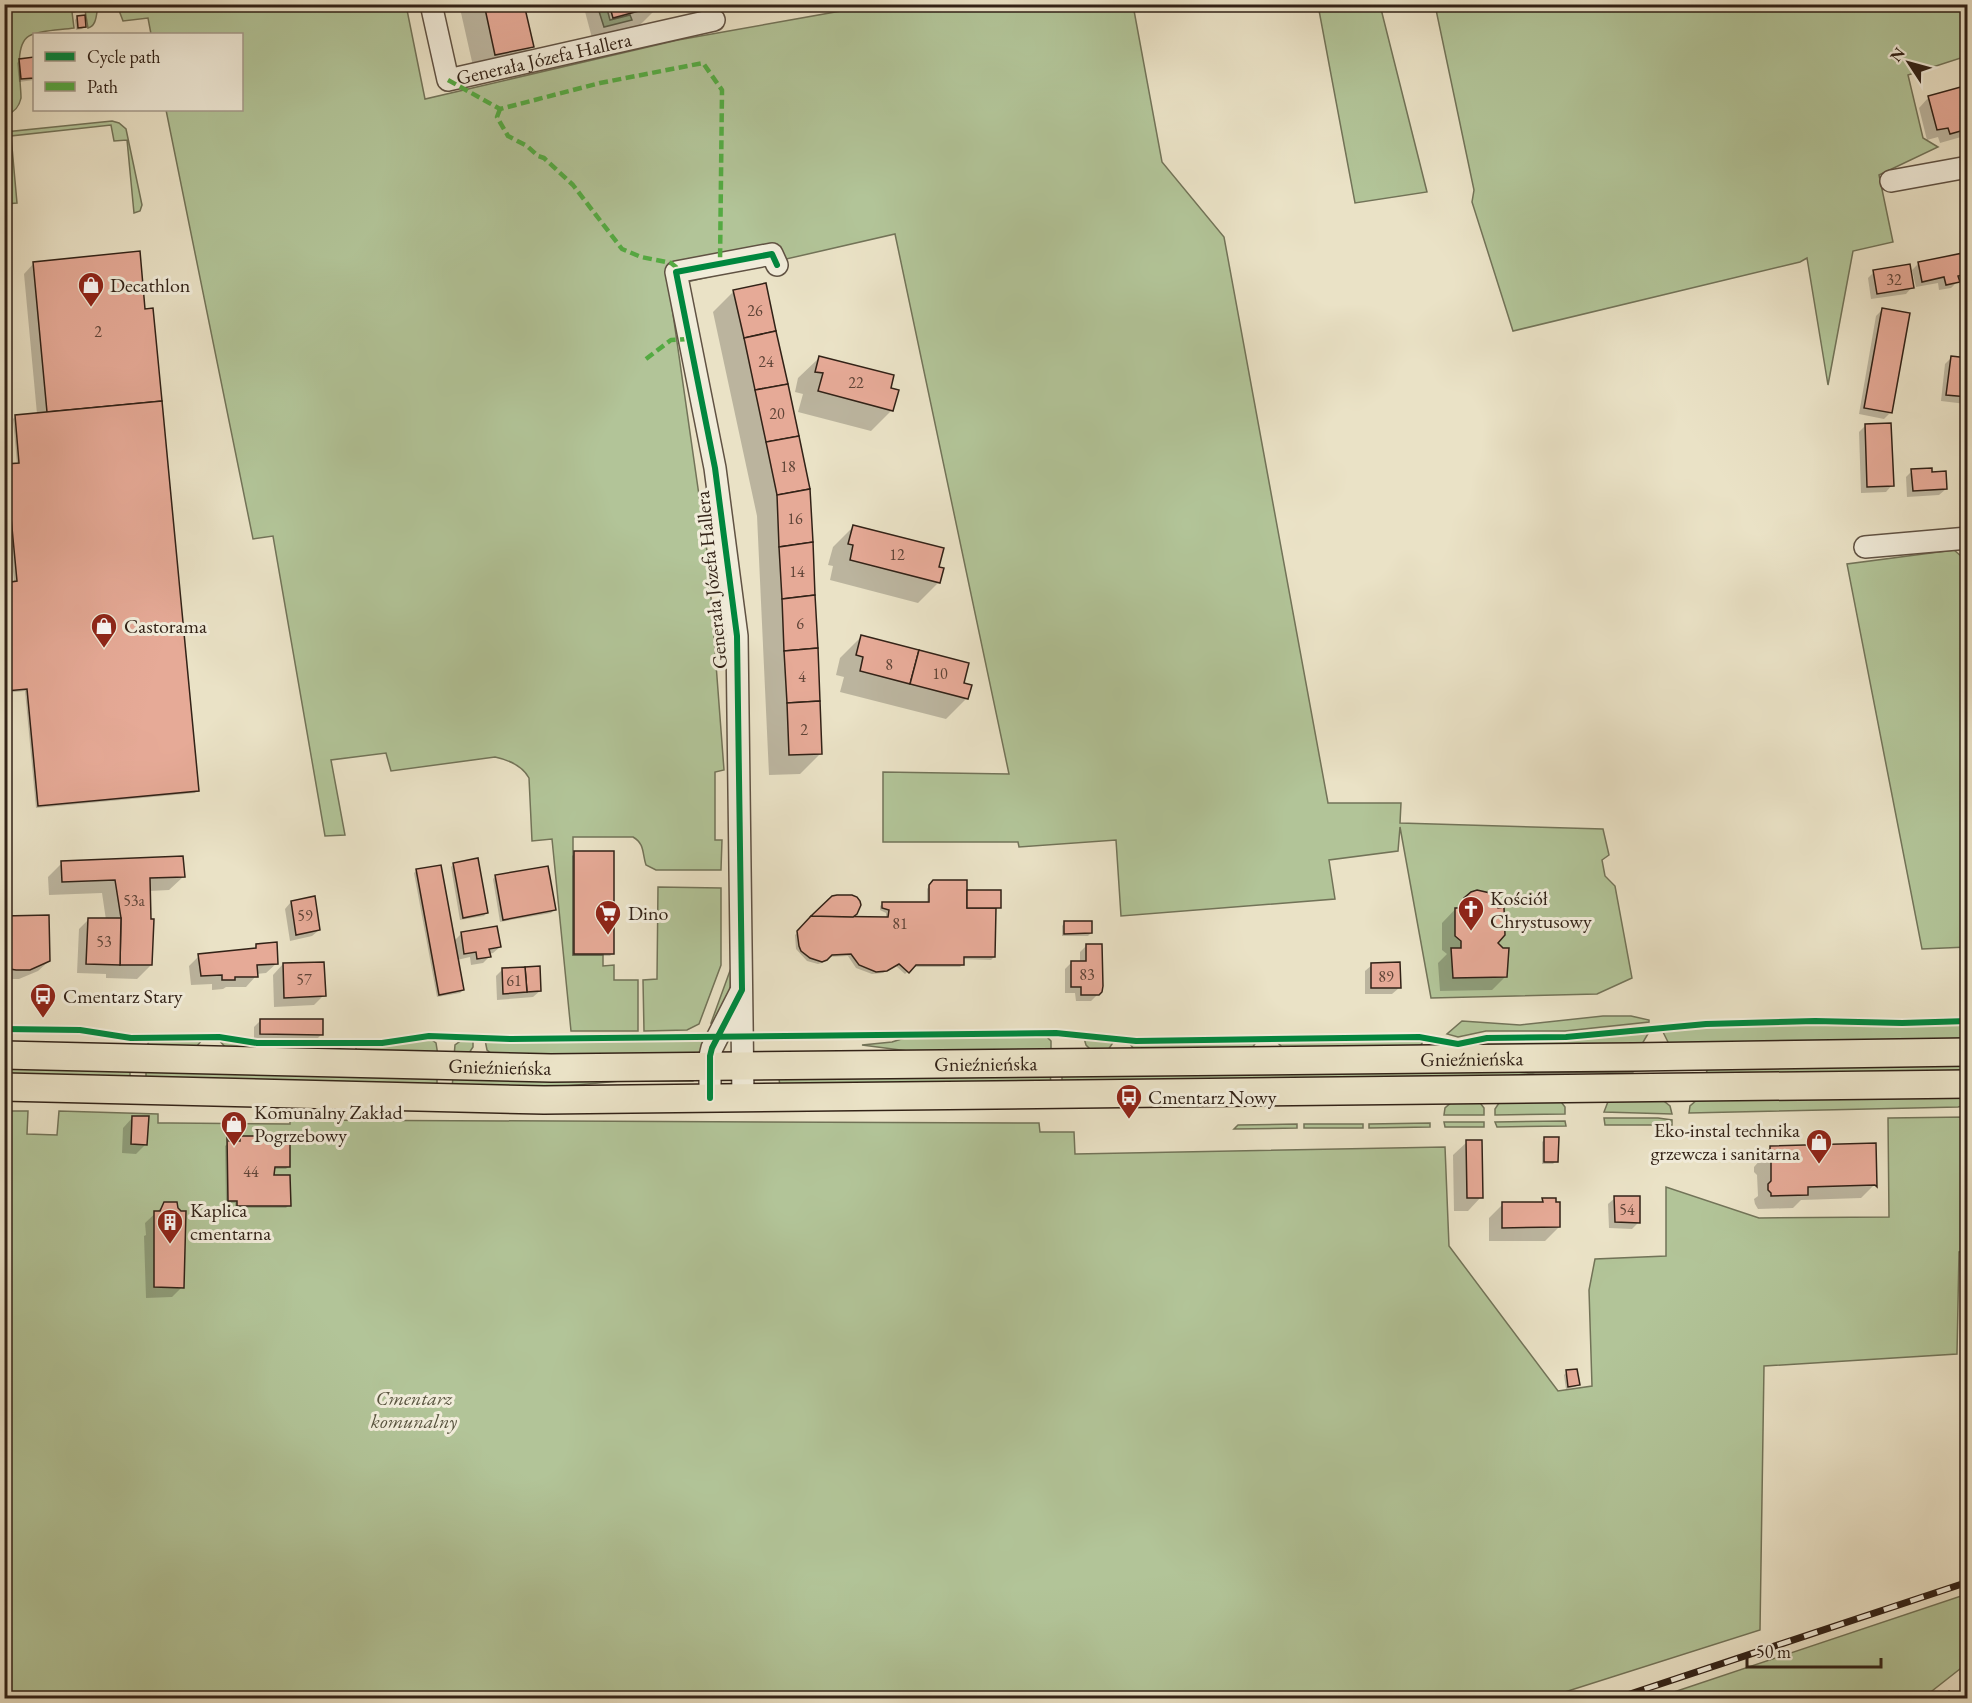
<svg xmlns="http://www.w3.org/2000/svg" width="1972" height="1703" font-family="'EB Garamond',serif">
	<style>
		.green { fill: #b2c498; stroke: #727358; stroke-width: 1.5 }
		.shadow { fill: #0003 }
		.building { fill: #e6aa97; stroke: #322217; stroke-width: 1.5 }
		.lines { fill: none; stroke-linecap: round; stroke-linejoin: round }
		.minor-casing { stroke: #605243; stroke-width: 24 }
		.major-casing { stroke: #322217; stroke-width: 30 }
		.minor { stroke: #f1ecda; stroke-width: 21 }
		.major { stroke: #eae2c6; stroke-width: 27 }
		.rail-casing { stroke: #322217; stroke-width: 7 }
		.rail { stroke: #f1ecda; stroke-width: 4.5; stroke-dasharray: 14; stroke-linecap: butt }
		.quiet { stroke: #54aa42; stroke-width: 4.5; stroke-dasharray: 9 4.5; stroke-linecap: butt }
		.cycleway-casing { stroke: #f1ecda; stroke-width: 10 }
		.cycleway { stroke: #00873e; stroke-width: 6 }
		.labels { text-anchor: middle; stroke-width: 6; stroke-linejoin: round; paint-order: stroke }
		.number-label { font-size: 16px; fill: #5f4437 }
		.street-label { font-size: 20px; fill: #322217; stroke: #f1ecda }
		.poi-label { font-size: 20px; fill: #322217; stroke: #f1ecda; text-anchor: start }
		.park-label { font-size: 20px; font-style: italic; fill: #58533e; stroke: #f1ecda }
	</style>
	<rect width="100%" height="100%" fill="#eae2c6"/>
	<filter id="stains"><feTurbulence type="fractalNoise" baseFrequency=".00333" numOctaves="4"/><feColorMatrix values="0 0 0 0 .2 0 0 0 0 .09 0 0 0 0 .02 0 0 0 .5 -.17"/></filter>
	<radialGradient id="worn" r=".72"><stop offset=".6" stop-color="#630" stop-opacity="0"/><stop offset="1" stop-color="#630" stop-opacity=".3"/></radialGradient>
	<!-- green -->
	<g class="green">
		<path d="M5 5H93L97 12C96 19 95 26 88 28L85 10 72 12 74 28C62 30 41 30 31 35 13 42 21 81 21 98 19 107 15 112 6 115L5 58 11 10 5 8Z"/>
		<path d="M117 5H406L425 99 678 40 863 7V5H1133L1162 162 1224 237 1328 803H1401L1400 823 1603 829 1609 855 1602 860 1605 876 1615 886 1632 978 1597 994 1431 998 1400 827 1398 851 1329 860 1335 899 1121 916 1116 840 1019 847 1018 842H883V772L1009 774 895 234 669 286 708 558 724 770 715 772V840H722L721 870H656L646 865C642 853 645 844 633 837H573V955H603V966L614 965V980H638V1031H571L552 839 532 841 529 778C522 765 509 760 495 757L391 771 386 753 331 760 345 835 325 836 273 536 253 539 166 110H242V34H151L148 18 123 21Z"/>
		<path d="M597 5H606L610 20 630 15 632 20 604 27Z"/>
		<path d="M1318 5H1380L1427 192 1355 203Z"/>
		<path d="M1435 5H1967V56L1908 75 1923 138 1938 147 1879 175 1893 242 1853 251 1828 385 1807 258 1800 262 1513 331 1472 202 1474 190Z"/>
		<path d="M112 121 119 123 126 129 142 205 140 211 134 213 127 140 114 141 111 125 11 136 17 203 5 204V132Z"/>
		<path d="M1954 550 1968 562 1967 947 1922 949 1847 564Z"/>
		<path d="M658 887 721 888V965L699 1024 687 1030 644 1031 643 980 657 979Z"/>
		<path d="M731 968 730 993 718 1023H711Z"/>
		<path d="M1603 1016H1631L1649 1020V1022L1565 1031H1486L1458 1037 1447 1034 1462 1021 1520 1025Z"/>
		<path d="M1815 1023 1902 1026 1967 1024 1968 1042 1669 1044 1662 1030 1706 1027Z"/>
		<path d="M1649 1032 1642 1044 1447 1046 1445 1043 1458 1046 1488 1041 1566 1040Z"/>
		<path d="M1046 1036 1051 1041V1053L931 1054 862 1045 892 1042 908 1037Z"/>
		<path d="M429 1038 436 1043 438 1056 357 1051 355 1046H382Z"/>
		<path d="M1084 1038 1114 1041 1108 1050H1091L1086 1045Z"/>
		<path d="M156 1039 202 1040 197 1046H147L149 1041Z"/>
		<path d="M710 1039 701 1052 696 1055 498 1059 487 1050 485 1040Z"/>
		<path d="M1425 1039 1420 1046 1283 1048 1276 1041Z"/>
		<path d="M219 1040 256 1046H342L339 1050 226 1048Z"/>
		<path d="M462 1040H473V1047L469 1053 454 1057 455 1045Z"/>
		<path d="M1257 1041 1252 1048 1134 1049 1129 1043Z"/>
		<path d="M1968 1061 1967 1074H1706L1708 1067Z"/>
		<path d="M5 1064 130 1067V1080L5 1078Z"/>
		<path d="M146 1067 437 1076V1089L146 1081Z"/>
		<path d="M1635 1070 1633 1072 1535 1073 1478 1079 1062 1085V1072Z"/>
		<path d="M1050 1072 1051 1085 780 1086 779 1079Z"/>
		<path d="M453 1076 695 1079 693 1081H620L522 1090 452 1089Z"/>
		<path d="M1967 1095V1105L1958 1107 1689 1113 1690 1106 1698 1099Z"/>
		<path d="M1660 1098 1670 1106 1672 1114 1604 1112 1609 1099Z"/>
		<path d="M1559 1099 1565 1107V1114L1495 1115V1109L1501 1100Z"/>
		<path d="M1454 1100H1478L1484 1108V1115H1444L1445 1108Z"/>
		<path d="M4 1111H28L27 1134 57 1135 59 1111 158 1114V1123H170L290 1124V1120L1039 1123 1040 1132H1074L1075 1154 1445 1147 1449 1246 1558 1391 1592 1386 1589 1290 1595 1259 1666 1256V1187L1759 1218 1889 1217 1888 1118 1967 1117V1251L1959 1252 1957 1354 1764 1366 1760 1630 1546 1698H5Z"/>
		<path d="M1604 1118H1658L1672 1120V1125H1605Z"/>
		<path d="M1565 1121 1566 1126 1497 1127 1495 1122Z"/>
		<path d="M1444 1122H1484V1127H1445Z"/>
		<path d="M1430 1123V1127L1369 1128V1124Z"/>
		<path d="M1297 1124V1128L1234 1129 1238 1125Z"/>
		<rect x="1304" y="1124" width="59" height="4"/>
		<path d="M1967 1594V1668L1965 1665 1923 1698H1656Z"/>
	</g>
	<!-- shadow -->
	<g class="shadow">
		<path d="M459 4H523L532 46 512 67 475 75Z"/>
		<path d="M583 4H660V5L639 26 592 38Z"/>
		<path d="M77 17 85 26 82 29 76 30 75 20Z"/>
		<path d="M34 59V80L19 82 17 63 20 60Z"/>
		<path d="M1929 97 1968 115V130L1961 137 1940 143 1938 137 1927 140 1919 108Z"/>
		<path d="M34 263 197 790 195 793 36 808 25 691 4 693V584L14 583 4 467 6 465 17 464 13 419 15 417 37 414 24 274Z"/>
		<path d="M1919 263 1965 274 1951 288 1939 290 1938 283 1916 287 1912 270Z"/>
		<path d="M1874 272 1912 287 1906 294 1871 299 1868 278Z"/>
		<path d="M765 285 821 753 800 774 769 775 757 516 713 312 734 291Z"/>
		<path d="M1882 310 1891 412 1884 419 1859 414 1876 316Z"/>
		<path d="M819 358 889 389 892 410 871 431 798 412 803 394 795 392 798 378Z"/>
		<path d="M1951 358 1968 359V402L1966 404 1941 401 1945 364Z"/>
		<path d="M1866 425 1892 485 1886 492 1861 493 1859 432Z"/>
		<path d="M1912 471 1946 489 1939 495 1907 497 1906 477Z"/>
		<path d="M854 526 939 582 918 603 830 580 833 566 828 565 833 547Z"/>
		<path d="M861 637 963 684 967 698 946 719 840 692 844 677 836 675 840 658Z"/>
		<path d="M575 853 613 953 610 956H572V856Z"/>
		<path d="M62 863 183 877 169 890 149 891 151 965 137 979 106 978V974L77 973 79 929 89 919 106 920 102 893 49 895 48 877Z"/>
		<path d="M454 864 486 913 484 916 460 920 451 867Z"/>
		<path d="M417 870 454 941 461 934 500 947 493 953 489 954V957L483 963 471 965 470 957 457 960 463 990 460 993 437 997 414 873Z"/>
		<path d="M496 876 554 910 551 913 500 922 493 879Z"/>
		<path d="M930 884 965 891 999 908 994 910V957L991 960 962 959V965L960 967H912L905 974 896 966 883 973 872 974 856 968 848 956 828 957 822 963 818 964 807 961 796 949 795 935 833 898 849 918 886 919V913L880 910V906L883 903H927V889Z"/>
		<path d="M1465 899 1496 943 1506 976 1492 990 1440 991 1438 963 1447 954 1442 950V923Z"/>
		<path d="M291 902 319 930 312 936 290 941 285 909Z"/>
		<path d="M4 918 49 961 38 971 19 979H4Z"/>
		<path d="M1064 923 1091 933 1088 936H1062V926Z"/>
		<path d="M257 945 277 963 266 973 256 974V976L246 987H226L223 989 212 990V984L191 985 189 966 199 956 252 950Z"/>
		<path d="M1086 946 1098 994 1091 1001H1076L1075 993H1065V969L1071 963H1080V952Z"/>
		<path d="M283 964 324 995 314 1005 274 1007 273 975Z"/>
		<path d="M1372 965 1399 988 1392 994H1365V971Z"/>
		<path d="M503 969 540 991 533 997 497 1000 496 976Z"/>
		<path d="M260 1021 322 1034 315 1041 254 1040V1027Z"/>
		<path d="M133 1117 146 1144 136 1154 122 1153 123 1128Z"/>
		<path d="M241 1138 289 1166 286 1169H273V1176L289 1205 286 1208H235V1203H226L225 1146 228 1143H238Z"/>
		<path d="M1545 1139 1556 1161 1553 1164H1542V1142Z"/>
		<path d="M1467 1142 1481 1197 1468 1211H1454L1453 1155Z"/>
		<path d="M1771 1148 1875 1184 1861 1198 1801 1200 1793 1208 1758 1209 1755 1204 1754 1199 1758 1196 1757 1175 1754 1172V1167Z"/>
		<path d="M1615 1198 1639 1222 1632 1229 1609 1228 1608 1204Z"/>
		<path d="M1543 1200 1559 1227 1545 1241H1489V1218L1503 1204H1539Z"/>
		<path d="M164 1205 182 1287 172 1297 146 1298 144 1236 146 1235 145 1223Z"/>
		<path d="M1567 1372 1578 1384 1575 1387 1566 1389 1564 1375Z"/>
	</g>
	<!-- building -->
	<g class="building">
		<path d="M484 4H524L534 47 495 55Z"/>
		<path d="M609 4H661V5L613 18Z"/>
		<path d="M85 15 86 27 78 28 77 16Z"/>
		<path d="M34 57V78L21 79 19 59Z"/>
		<path d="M1968 85V129L1950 134 1948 128 1937 130 1928 96Z"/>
		<path d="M140 251 145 309 153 308 162 401 47 412 33 262Z"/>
		<path d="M1963 253 1967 274 1958 276 1960 282 1946 285 1944 277 1922 282 1918 262Z"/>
		<path d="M1910 264 1914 288 1877 294 1873 270Z"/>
		<path d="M766 283 776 331 744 338 733 290Z"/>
		<path d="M1882 308 1910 313 1892 413 1864 408Z"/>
		<path d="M776 331 788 384 755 390 744 338Z"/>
		<path d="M819 356 894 375 891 388 899 390 893 411 818 391 823 373 815 372Z"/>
		<path d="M1951 356 1968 358V397L1946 395Z"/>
		<path d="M788 384 799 436 766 442 755 390Z"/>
		<path d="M162 401 199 791 38 806 27 689 6 691 4 678V583L17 581 6 464 19 463 15 415Z"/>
		<path d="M1891 423 1894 486 1867 487 1865 424Z"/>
		<path d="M799 436 810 489 777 495 766 442Z"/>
		<path d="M1932 468V472L1946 471 1947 489 1913 491 1911 469Z"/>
		<path d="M810 489 813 542 779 547 777 495Z"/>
		<path d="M853 525 944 548 939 567 944 568 940 583 850 560 853 545 848 544Z"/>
		<path d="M813 542 815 595 782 599 779 547Z"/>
		<path d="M815 595 818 648 784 651 782 599Z"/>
		<path d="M861 635 919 650 910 684 860 671 863 657 856 655Z"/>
		<path d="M818 648 820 701 787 703 784 651Z"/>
		<path d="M919 650 969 663 964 683 972 685 968 699 910 684Z"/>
		<path d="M820 701 822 754 789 755 787 703Z"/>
		<rect x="574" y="851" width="40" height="103"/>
		<path d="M183 856 185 877 150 878 151 919H154L152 965H120L121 918 115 880 62 882 61 861Z"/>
		<path d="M478 858 488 913 463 918 453 863Z"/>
		<path d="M441 865 464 990 439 995 416 869Z"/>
		<path d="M548 866 556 910 503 920 495 875Z"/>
		<path d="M933 880H967V908H996L995 957H964V965H916L909 973 899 964 887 971 876 972 859 965 851 954 832 955 827 960 822 962 810 958 801 951 799 946 797 931 811 916 888 917 889 910 882 908V902H929V885Z"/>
		<rect x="967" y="890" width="34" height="18"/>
		<path d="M1477 890 1490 893 1497 902 1498 908 1504 907 1505 935 1498 943 1503 948H1509L1507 977 1453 978 1451 948H1461V941L1455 936V908H1461L1464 898 1471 892Z"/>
		<path d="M837 895H852L857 897 860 901 861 905 857 914 853 917 811 916 832 896Z"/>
		<path d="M315 896 320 930 296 935 291 901Z"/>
		<path d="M49 915 50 961 30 970H16L4 968V916Z"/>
		<path d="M88 918H121L120 965 86 964Z"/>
		<path d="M1064 921H1092V933L1064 934Z"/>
		<path d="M497 926 501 947 489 949 491 957 477 959 476 952 464 954 461 932Z"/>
		<path d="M277 942 278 964 257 965 258 977H235V980H222V975L201 976 198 954 256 948V944Z"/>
		<path d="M1086 944H1102L1103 986 1102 992 1099 995H1081V987H1071V961H1086Z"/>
		<path d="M324 962 326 996 284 998 283 963Z"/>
		<path d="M1400 962 1401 988H1371V963Z"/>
		<path d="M540 966 541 991 527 992 525 967Z"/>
		<path d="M525 967 527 992 503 994 502 968Z"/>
		<path d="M260 1019H323V1035L260 1034Z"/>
		<path d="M132 1116H149L147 1145 131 1144Z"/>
		<path d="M227 1136H229V1141H240V1136H290V1167H275L274 1175H290L291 1206H237V1201H228Z"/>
		<path d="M1544 1137H1559L1558 1162H1544Z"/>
		<path d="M1466 1140H1482L1483 1198H1467Z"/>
		<path d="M1876 1143 1877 1187 1875 1185 1808 1187V1195L1771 1196V1193L1768 1190V1184L1771 1181V1161L1767 1158V1152L1770 1149V1146Z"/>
		<path d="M1614 1196H1640V1223L1615 1222Z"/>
		<path d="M1542 1198H1556V1202H1560V1227L1502 1228V1202H1543Z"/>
		<path d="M164 1202H177L178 1208 181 1211H186L184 1288 154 1287V1211H160Z"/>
		<path d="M1577 1369 1580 1385 1568 1387 1566 1370Z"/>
		<path d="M1949 1691 1955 1698H1939Z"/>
	</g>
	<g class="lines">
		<!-- minor casing -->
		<g class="minor-casing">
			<g id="minor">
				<path id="s1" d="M431 4 448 80 714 20"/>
				<path d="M1891 181 1968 167"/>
				<path d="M1865 547 1968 538"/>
				<path d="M710 1098V1056L712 1048 740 993"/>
				<path d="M743 1098 737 636 715 468 676 272 772 254 777 265"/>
			</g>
		</g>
		<!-- major casing -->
		<g class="major-casing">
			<g id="major">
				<path id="s2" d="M4 1055 551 1068 1633 1057 1968 1052"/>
				<path d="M4 1087 544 1100 1968 1084"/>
			</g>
		</g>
		<!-- minor -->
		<use href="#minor" class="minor"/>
		<!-- major -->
		<use href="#major" class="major"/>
		<!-- rail casing -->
		<g class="rail-casing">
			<path id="rail" d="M1618 1698 1968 1582"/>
		</g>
		<!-- rail -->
		<use href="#rail" class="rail"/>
		<!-- quiet -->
		<g class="quiet">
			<path d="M448 80 500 109 600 83 703 63 722 90 720 264"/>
			<path d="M500 109 497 117 508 136 527 146 538 156 544 158 573 185 622 249 641 257 671 263 676 267V272"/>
			<path d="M646 359 671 340 689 339"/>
		</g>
		<!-- cycleway casing -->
		<g class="cycleway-casing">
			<g id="cycleway">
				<path d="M4 1029 80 1030 131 1038 219 1037 257 1043H382L429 1036 511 1039 1056 1033 1136 1041 1419 1037 1458 1044 1487 1038 1566 1037 1706 1024 1815 1021 1902 1023 1968 1021"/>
				<path d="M710 1098V1056L712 1048 742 990 737 636 715 468 676 272 772 254 777 265"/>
			</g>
		</g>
		<!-- cycleway -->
		<use href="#cycleway" class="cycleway"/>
	</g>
	<!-- icons -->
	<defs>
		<g id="shop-pin" transform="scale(1.35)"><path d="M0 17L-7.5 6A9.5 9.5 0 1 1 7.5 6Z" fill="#8f2418" stroke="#f1ecda"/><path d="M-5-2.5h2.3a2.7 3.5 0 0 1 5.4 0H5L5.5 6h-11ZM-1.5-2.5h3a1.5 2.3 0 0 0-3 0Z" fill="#fff"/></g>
		<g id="church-pin" transform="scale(1.35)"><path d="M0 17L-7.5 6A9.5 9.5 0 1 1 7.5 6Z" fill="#8f2418" stroke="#f1ecda"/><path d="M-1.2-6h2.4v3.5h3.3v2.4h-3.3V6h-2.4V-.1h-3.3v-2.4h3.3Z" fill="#fff"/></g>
		<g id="supermarket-pin" transform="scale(1.35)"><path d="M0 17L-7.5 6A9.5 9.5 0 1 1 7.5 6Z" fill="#8f2418" stroke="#f1ecda"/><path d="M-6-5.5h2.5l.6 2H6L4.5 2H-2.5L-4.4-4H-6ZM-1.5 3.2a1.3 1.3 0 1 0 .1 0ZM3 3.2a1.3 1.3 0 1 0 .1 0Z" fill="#fff"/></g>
		<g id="bus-pin" transform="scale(1.35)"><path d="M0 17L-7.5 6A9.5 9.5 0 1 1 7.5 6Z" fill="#8f2418" stroke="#f1ecda"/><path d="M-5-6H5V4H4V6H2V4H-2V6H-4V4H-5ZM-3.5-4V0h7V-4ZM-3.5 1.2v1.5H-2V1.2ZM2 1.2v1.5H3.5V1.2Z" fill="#fff"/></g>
		<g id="building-pin" transform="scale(1.35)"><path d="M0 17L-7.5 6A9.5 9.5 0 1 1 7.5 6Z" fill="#8f2418" stroke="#f1ecda"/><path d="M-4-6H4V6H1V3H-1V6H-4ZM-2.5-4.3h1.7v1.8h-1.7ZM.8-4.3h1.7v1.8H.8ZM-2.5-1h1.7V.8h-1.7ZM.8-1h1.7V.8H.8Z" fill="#fff"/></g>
	</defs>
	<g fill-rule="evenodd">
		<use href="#shop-pin" x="91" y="285"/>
		<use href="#shop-pin" x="104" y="626"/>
		<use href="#church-pin" x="1471" y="909"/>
		<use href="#supermarket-pin" x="608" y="913"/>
		<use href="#bus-pin" x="43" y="996"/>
		<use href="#bus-pin" x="1129" y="1097"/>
		<use href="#shop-pin" x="234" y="1124"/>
		<use href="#shop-pin" x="1819" y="1142"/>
		<use href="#building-pin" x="170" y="1222"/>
	</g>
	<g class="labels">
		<!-- number labels -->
		<g class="number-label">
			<text x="1894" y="285">32</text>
			<text x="755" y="316">26</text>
			<text x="98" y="337">2</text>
			<text x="766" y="367">24</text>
			<text x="856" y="388">22</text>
			<text x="777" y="419">20</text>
			<text x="788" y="472">18</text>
			<text x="795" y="524">16</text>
			<text x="897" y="560">12</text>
			<text x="797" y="577">14</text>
			<text x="800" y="629">6</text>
			<text x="889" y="670">8</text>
			<text x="940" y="679">10</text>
			<text x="802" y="682">4</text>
			<text x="804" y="735">2</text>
			<text x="134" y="906">53a</text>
			<text x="305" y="921">59</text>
			<text x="900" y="929">81</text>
			<text x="104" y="947">53</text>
			<text x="1087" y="980">83</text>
			<text x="1386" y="982">89</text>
			<text x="304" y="985">57</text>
			<text x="514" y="986">61</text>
			<text x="251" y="1177">44</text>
			<text x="1627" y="1215">54</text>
		</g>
		<!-- street labels -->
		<g class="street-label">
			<text dy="7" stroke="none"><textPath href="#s1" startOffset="176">Generała Józefa Hallera</textPath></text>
			<text transform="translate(711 580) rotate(-96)" y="7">Generała Józefa Hallera</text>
			<text dy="7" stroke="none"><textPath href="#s2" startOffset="1468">Gnieźnieńska</textPath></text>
			<text dy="7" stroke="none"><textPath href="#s2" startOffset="982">Gnieźnieńska</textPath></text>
			<text dy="7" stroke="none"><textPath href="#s2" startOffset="496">Gnieźnieńska</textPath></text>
		</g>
		<!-- poi labels -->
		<g class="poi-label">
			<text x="110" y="292">Decathlon</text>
			<text x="124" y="633">Castorama</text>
			<text x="1490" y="905">Kościół<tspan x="1490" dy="23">Chrystusowy</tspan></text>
			<text x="628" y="920">Dino</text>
			<text x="63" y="1003">Cmentarz Stary</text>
			<text x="1148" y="1104">Cmentarz Nowy</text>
			<text x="254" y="1119">Komunalny Zakład<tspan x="254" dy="23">Pogrzebowy</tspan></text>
			<text x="1800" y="1137" text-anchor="end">Eko-instal technika<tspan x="1800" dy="23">grzewcza i sanitarna</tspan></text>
			<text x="190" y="1217">Kaplica<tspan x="190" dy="23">cmentarna</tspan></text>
		</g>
		<!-- park labels -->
		<g class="park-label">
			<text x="414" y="1405">Cmentarz<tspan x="414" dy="23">komunalny</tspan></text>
		</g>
	</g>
	<!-- margin -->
	<rect width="1972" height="1703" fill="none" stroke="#eae2c6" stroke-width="24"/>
	<rect x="6" y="6" width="1960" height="1691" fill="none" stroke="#322217" stroke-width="3"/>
	<rect x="12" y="12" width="1948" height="1679" fill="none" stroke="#322217" stroke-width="1.5"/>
	<!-- legend -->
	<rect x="33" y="33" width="210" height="78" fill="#f1ecda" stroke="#a59b8c" stroke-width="1.5"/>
	<rect x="45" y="52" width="30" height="9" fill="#00873e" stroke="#a59b8c" stroke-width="1.5"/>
	<text x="87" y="63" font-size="18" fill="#322217">Cycle path</text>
	<rect x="45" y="82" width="30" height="9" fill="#54aa42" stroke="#a59b8c" stroke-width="1.5"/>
	<text x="87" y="93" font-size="18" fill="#322217">Path</text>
	<!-- north arrow -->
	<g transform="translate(1909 63) rotate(306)" stroke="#f1ecda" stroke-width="4.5" paint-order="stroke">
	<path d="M0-4.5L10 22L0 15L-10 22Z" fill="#322217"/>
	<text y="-9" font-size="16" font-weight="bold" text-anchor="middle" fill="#322217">N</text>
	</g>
	<!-- scale -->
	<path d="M1747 1658v9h134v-9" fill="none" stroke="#322217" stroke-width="3"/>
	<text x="1756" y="1658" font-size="18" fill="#322217" stroke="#f1ecda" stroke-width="4.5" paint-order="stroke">50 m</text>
	<rect width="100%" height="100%" filter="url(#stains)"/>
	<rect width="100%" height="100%" fill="url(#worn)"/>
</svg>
